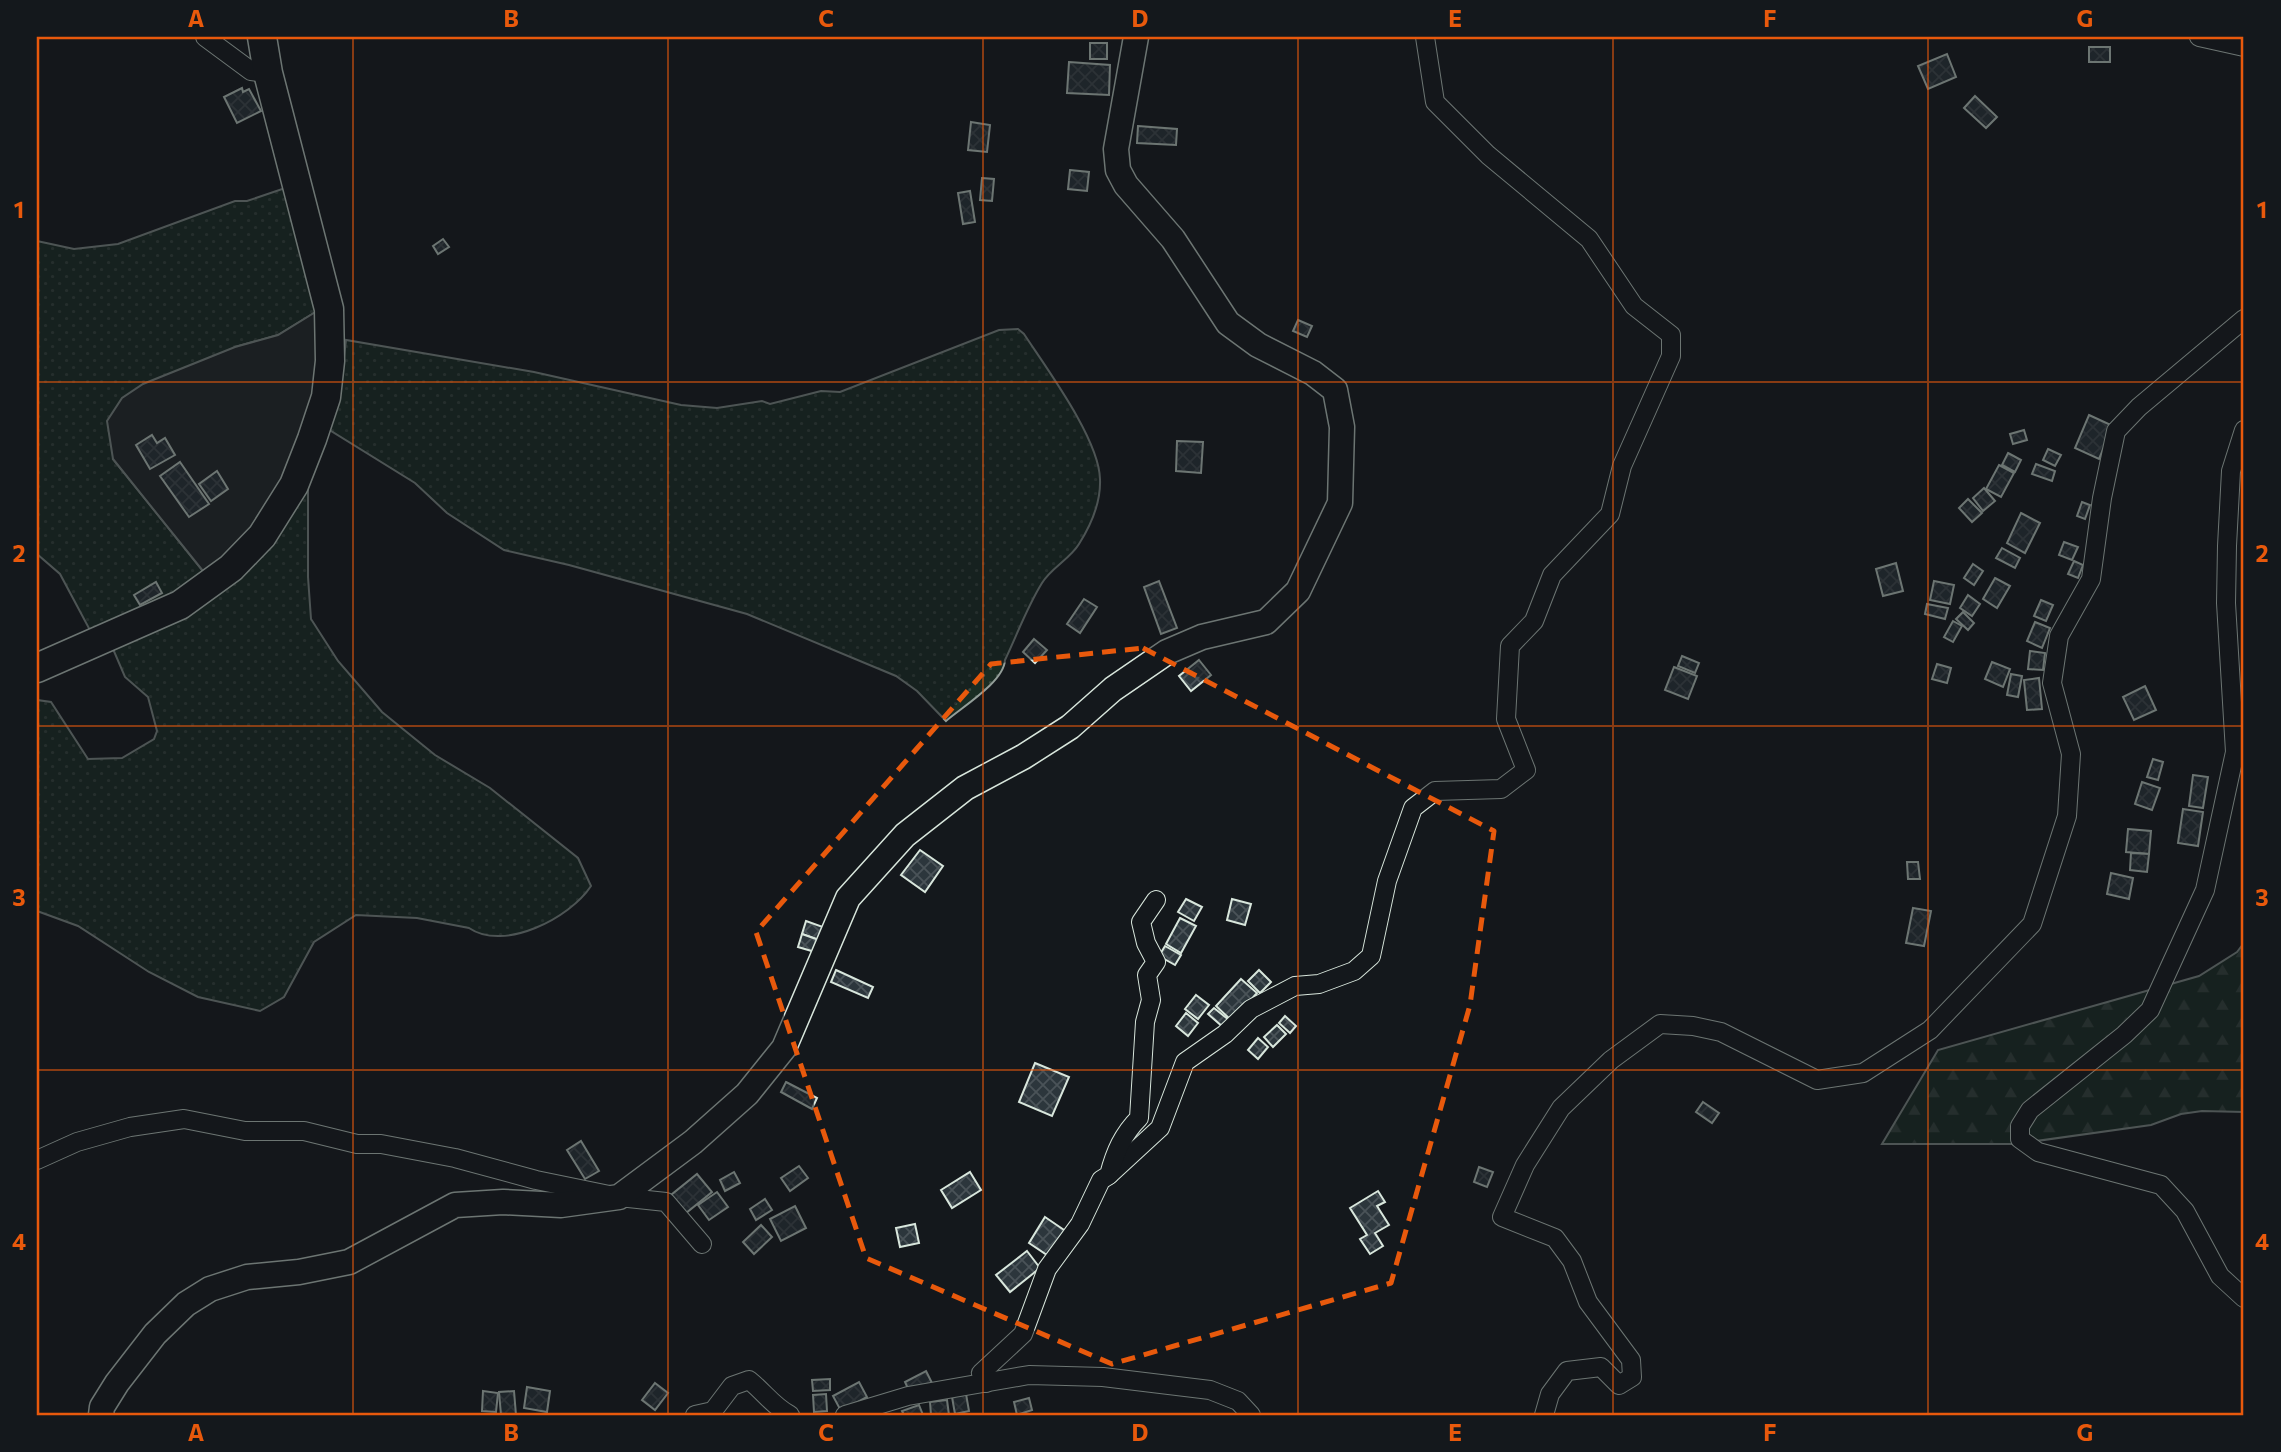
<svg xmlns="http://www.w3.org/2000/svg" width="2281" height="1452" font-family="Commissioner,sans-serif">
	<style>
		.grass { fill: url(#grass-dots); stroke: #939e99; stroke-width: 2 }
		.forest { fill: url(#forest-firs); stroke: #939e99; stroke-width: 2 }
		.parking { fill: #24282b; stroke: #939e99; stroke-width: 2 }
		.building { fill: url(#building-cross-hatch); stroke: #d8e6dc; stroke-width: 2 }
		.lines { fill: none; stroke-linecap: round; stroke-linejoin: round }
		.street-casing { stroke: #d8e6dc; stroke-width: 20 }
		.secondary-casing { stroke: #d8e6dc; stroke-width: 27 }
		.primary-casing { stroke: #d8e6dc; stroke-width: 31 }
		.street { stroke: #14181c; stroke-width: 18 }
		.secondary { stroke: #14181c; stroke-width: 24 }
		.primary { stroke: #14181c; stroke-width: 28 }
		.marked { fill: none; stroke: #e8590c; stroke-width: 5; stroke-dasharray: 14 9; stroke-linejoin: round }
		.grid { fill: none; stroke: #e8590c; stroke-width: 2; stroke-opacity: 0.55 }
		.neatline { fill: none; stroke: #e8590c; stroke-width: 2.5 }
		.grid-label { font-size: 23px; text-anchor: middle; font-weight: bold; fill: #e8590c }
	</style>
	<defs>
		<pattern id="grass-dots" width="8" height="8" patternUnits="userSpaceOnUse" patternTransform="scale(1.75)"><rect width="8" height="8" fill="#1a2d24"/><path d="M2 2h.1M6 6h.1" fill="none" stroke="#3b4b43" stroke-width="1.8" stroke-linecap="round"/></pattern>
		<pattern id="forest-firs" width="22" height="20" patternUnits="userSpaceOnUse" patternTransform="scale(1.75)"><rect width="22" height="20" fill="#1a2d24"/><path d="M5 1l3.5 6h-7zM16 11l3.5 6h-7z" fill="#3b4b43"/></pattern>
		<pattern id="building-cross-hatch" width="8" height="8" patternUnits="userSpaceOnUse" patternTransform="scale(1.75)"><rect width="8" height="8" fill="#2c363c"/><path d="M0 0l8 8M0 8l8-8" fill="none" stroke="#4a5358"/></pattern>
	</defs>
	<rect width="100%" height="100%" fill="#14181c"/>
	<!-- grass -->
	<g class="grass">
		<path d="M291 186 322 308 278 335 235 347 113 459 207 576 92 634 60 574 37 554V241L74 249 118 244 235 201H247Z"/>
		<path d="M1018 329 1024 334C1047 369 1099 439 1100 479 1101 502 1091 525 1079 544 1070 559 1051 568 1042 583 1027 607 1017 635 1005 660 1004 682 962 707 946 721L917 691 896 676 747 614 569 565 504 550 447 513 415 483 328 429 340 392 346 340 534 372 681 405 717 408 762 401 770 404 821 391 840 392 999 330Z"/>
		<path d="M308 476V577L311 619 338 661 382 712 435 755 490 788 578 858 591 886C570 918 504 952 469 928L417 918 356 915 314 942 284 997 260 1011 198 997 149 972 78 926 37 911V700L51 702 88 759 122 758 154 739 157 731 148 697 125 677 110 642 218 595 267 549Z"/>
	</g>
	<!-- forest -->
	<path class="forest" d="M2244 943V1112L2202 1111 2181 1114 2151 1125 2015 1144H1882L1938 1050 2199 976 2237 952Z"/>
	<!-- parking -->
	<path class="parking" d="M322 308 323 378 304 440 249 540 207 576 113 459 107 421 122 398 143 384 235 347 278 335Z"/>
	<!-- building -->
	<g class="building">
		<rect x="1090" y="43" width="17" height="16"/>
		<rect x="2089" y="47" width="21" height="15"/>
		<path d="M1947 54 1956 77 1928 89 1918 66Z"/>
		<path d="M1069 62 1110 65 1109 95 1067 93Z"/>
		<path d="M242 88 243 92 249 89 261 111 237 123 224 97Z"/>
		<path d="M1975 96 1997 117 1986 128 1964 108Z"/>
		<path d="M971 122 990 125 987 152 968 150Z"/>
		<path d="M1138 126 1177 129 1176 145 1137 143Z"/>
		<path d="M1070 170 1089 172 1087 191 1068 189Z"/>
		<path d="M982 178 994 179 992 201 980 200Z"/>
		<path d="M970 191 975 222 963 224 958 193Z"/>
		<path d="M443 239 449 247 438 254 433 246Z"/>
		<path d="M1298 320 1312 326 1307 337 1293 331Z"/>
		<path d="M2089 415 2113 426 2099 459 2075 448Z"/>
		<path d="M2024 430 2027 440 2013 444 2010 434Z"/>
		<path d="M152 435 157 443 165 438 175 455 150 469 136 445Z"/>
		<path d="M1177 441 1203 442 1201 473 1176 471Z"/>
		<path d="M2048 449 2061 455 2055 466 2043 460Z"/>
		<path d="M2008 453 2021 460 2015 472 2002 465Z"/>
		<path d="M180 462 209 504 189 517 160 476Z"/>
		<path d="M2036 464 2055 471 2052 481 2032 474Z"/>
		<path d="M1999 465 2014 473 2001 497 1986 489Z"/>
		<path d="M217 471 228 489 211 501 199 484Z"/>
		<path d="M1984 488 1995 501 1983 511 1973 498Z"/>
		<path d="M1968 499 1982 513 1972 522 1959 508Z"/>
		<path d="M2082 502 2090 505 2085 519 2077 516Z"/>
		<path d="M2021 513 2040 523 2025 553 2007 543Z"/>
		<path d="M2064 542 2078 547 2072 560 2059 555Z"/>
		<path d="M2002 548 2020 558 2015 568 1996 558Z"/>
		<path d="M2074 561 2083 565 2078 578 2068 574Z"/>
		<path d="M1896 563 1903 591 1883 596 1876 569Z"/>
		<path d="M1973 564 1983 571 1974 585 1964 578Z"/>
		<path d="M1995 578 2010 586 1997 608 1983 599Z"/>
		<path d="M1159 581 1177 628 1161 634 1144 587Z"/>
		<path d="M1934 581 1954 585 1950 604 1930 600Z"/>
		<path d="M156 582 162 593 140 605 134 595Z"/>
		<path d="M1968 595 1980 604 1972 616 1960 608Z"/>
		<path d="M1084 599 1097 607 1080 633 1067 624Z"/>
		<path d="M2041 600 2053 605 2046 621 2034 616Z"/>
		<path d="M1927 604 1948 608 1945 619 1925 614Z"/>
		<path d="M1963 612 1974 623 1968 630 1956 619Z"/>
		<path d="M1953 621 1962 626 1953 642 1944 637Z"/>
		<path d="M2035 622 2050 628 2042 648 2027 641Z"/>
		<path d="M1034 639 1047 650 1035 663 1023 652Z"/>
		<path d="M2030 651 2045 653 2043 670 2028 669Z"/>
		<path d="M1682 656 1699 663 1695 673 1678 666Z"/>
		<path d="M1199 660 1211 675 1191 691 1179 676Z"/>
		<path d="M1992 662 2010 669 2003 687 1985 679Z"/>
		<path d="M1937 664 1951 668 1947 683 1932 679Z"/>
		<path d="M1674 667 1697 676 1688 699 1665 690Z"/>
		<path d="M2011 674 2022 676 2018 697 2007 695Z"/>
		<path d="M2039 678 2042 709 2027 710 2024 680Z"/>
		<path d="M2145 686 2156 710 2134 720 2123 697Z"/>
		<path d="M2153 759 2163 762 2158 780 2147 777Z"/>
		<path d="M2193 775 2208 777 2203 808 2189 806Z"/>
		<path d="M2142 782 2160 788 2152 810 2135 804Z"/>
		<path d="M2183 809 2203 812 2198 846 2178 843Z"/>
		<path d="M2128 829 2151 831 2149 854 2126 852Z"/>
		<path d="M920 850 943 866 925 892 901 875Z"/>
		<path d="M2131 853 2149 854 2147 872 2130 870Z"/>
		<path d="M1907 862H1918L1920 879H1908Z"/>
		<path d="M2111 873 2133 878 2129 899 2107 894Z"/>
		<path d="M1186 899 1202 907 1194 921 1178 912Z"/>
		<path d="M1232 899 1251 904 1245 925 1227 920Z"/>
		<path d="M1913 908 1931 911 1924 946 1906 943Z"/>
		<path d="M1180 918 1196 926 1181 953 1166 944Z"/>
		<path d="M806 921 823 927 819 940 802 934Z"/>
		<path d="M802 934 819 940 815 952 798 947Z"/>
		<path d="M1165 946 1181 955 1175 965 1159 956Z"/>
		<path d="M836 970 873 987 868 998 831 982Z"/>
		<path d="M1259 970 1271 982 1260 993 1248 981Z"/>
		<path d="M1241 979 1257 993 1232 1021 1216 1006Z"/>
		<path d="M1196 995 1209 1005 1198 1019 1185 1009Z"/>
		<path d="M1214 1008 1229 1020 1223 1027 1208 1014Z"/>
		<path d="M1186 1013 1198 1023 1188 1036 1176 1026Z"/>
		<path d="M1285 1016 1296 1026 1290 1033 1279 1023Z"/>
		<path d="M1277 1025 1286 1034 1273 1047 1264 1037Z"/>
		<path d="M1258 1038 1268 1047 1258 1059 1248 1050Z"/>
		<path d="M1035 1063 1069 1077 1052 1116 1019 1102Z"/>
		<path d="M786 1082 817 1098 812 1109 781 1092Z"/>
		<path d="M1703 1102 1719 1113 1712 1123 1696 1112Z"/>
		<path d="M581 1141 599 1171 585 1179 567 1150Z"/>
		<path d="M799 1166 808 1178 790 1191 781 1178Z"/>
		<path d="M1479 1167 1493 1172 1487 1187 1474 1182Z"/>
		<path d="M734 1172 740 1183 725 1191 720 1180Z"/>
		<path d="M970 1172 981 1190 952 1208 941 1190Z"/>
		<path d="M697 1174 712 1192 686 1213 671 1195Z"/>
		<path d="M1378 1191 1385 1202 1377 1206 1389 1225 1375 1233 1383 1246 1370 1254 1360 1239 1367 1235 1350 1208Z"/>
		<path d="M717 1192 728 1207 709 1220 698 1205Z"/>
		<path d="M765 1199 772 1210 756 1220 750 1209Z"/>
		<path d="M795 1206 806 1228 781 1241 770 1219Z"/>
		<path d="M1045 1217 1067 1232 1050 1257 1029 1243Z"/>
		<path d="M915 1224 919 1243 900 1247 896 1228Z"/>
		<path d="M761 1225 772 1237 754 1254 743 1242Z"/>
		<path d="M1027 1251 1040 1268 1010 1292 996 1275Z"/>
		<path d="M926 1371 932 1383 910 1393 905 1382Z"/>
		<path d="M830 1379V1390L813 1391 812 1380Z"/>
		<path d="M859 1382 867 1397 841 1411 833 1396Z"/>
		<path d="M655 1383 668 1393 655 1410 642 1400Z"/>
		<path d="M527 1387 550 1391 547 1412 524 1408Z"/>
		<path d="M483 1391 498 1393 496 1412 482 1411Z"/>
		<path d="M514 1391 516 1415H501L499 1392Z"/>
		<path d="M826 1394 827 1411 814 1412 813 1395Z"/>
		<path d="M966 1394 969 1411 955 1414 952 1397Z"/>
		<path d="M1029 1398 1032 1410 1017 1415 1014 1402Z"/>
		<path d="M947 1400 949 1415H931L930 1402Z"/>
		<path d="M919 1405 923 1415H904L902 1411Z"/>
	</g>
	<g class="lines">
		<!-- street casing -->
		<g class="street-casing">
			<g id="street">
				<path d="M205 37 251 71 268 73"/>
				<path d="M2199 37 2244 47"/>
				<path d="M2244 430 2231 471 2227 546 2226 603 2235 752 2205 890 2150 1010 2124 1035 2030 1110 2020 1126V1139L2038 1152 2161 1185 2185 1211 2220 1276 2244 1298"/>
				<path d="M37 1160 77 1142 130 1127 184 1119 245 1131H304L357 1144H381L455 1158 536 1180 619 1197 666 1202 702 1244"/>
				<path d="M1109 1175 1160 1128 1185 1062 1225 1034 1251 1009 1295 986 1319 984 1354 971 1371 956 1387 881 1413 808 1435 791 1501 789 1526 770 1506 719 1510 646 1534 621 1552 575 1610 514 1622 466 1671 356V335L1634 306 1589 239 1488 155 1435 102 1425 37"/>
				<path d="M986 1383 981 1373 1023 1334 1047 1269 1080 1224 1101 1180 1109 1175C1115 1152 1123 1134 1139 1118L1145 1022 1151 1000 1147 975 1156 962 1146 943 1141 922 1156 900"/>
				<path d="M695 1415 713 1411 732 1386 749 1380C764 1392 774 1407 790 1415"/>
				<path d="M845 1415 908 1396 1029 1375 1103 1377 1210 1390 1238 1401 1251 1415"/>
				<path d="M1544 1415 1550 1394 1567 1371 1601 1367 1619 1385 1632 1377 1631 1360 1588 1302 1572 1261 1555 1238 1502 1217 1525 1165 1561 1108 1611 1060 1660 1024 1693 1026 1721 1032 1817 1080 1863 1073 1930 1030 2032 924 2067 816 2071 754 2052 683 2059 636 2091 579 2102 498 2116 431 2139 407 2244 319"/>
			</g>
		</g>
		<!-- secondary casing -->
		<g class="secondary-casing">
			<path id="secondary" d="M101 1415 102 1407 117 1383 155 1334 186 1304 210 1289 247 1277 299 1272 349 1262 455 1205 503 1202 561 1205 619 1197 693 1142 747 1094 784 1048 848 898 905 835 965 788 1023 757 1070 727 1113 689 1167 652 1202 637 1266 622 1298 591 1340 503 1342 427 1335 390 1313 373 1258 345 1228 323 1173 239 1126 185 1118 170 1116 149 1136 37"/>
		</g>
		<!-- primary casing -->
		<g class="primary-casing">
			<path id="primary" d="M37 668 180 605 231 568 262 536 294 485 312 439 326 397 330 361 329 309 268 73 262 37"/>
		</g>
		<!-- street -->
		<use href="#street" class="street"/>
		<!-- secondary -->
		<use href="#secondary" class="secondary"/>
		<!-- primary -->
		<use href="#primary" class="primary"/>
	</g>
	<!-- marked area -->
	<path d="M0 0H2281V1452H0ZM1143 648 1494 831 1470 1005 1391 1283 1112 1364 866 1258 756 932 991 664Z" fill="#14181c" fill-opacity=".55" fill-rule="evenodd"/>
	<path class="marked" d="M1143 648 1494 831 1470 1005 1391 1283 1112 1364 866 1258 756 932 991 664Z"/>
	<!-- grid -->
	<path class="grid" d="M353 37V1415M668 37V1415M983 37V1415M1298 37V1415M1613 37V1415M1928 37V1415M37 382H2244M37 726H2244M37 1070H2244"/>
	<!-- border -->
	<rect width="2281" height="1452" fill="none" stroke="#14181c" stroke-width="77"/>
	<rect x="38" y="38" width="2204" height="1376" class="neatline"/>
	<g class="grid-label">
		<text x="196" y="27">A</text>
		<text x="511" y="27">B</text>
		<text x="826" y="27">C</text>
		<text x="1140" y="27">D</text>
		<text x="1455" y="27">E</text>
		<text x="1770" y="27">F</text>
		<text x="2085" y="27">G</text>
		<text x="19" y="218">1</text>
		<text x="2262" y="218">1</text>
		<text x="19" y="562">2</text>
		<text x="2262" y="562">2</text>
		<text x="19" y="906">3</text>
		<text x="2262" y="906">3</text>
		<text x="19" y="1250">4</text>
		<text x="2262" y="1250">4</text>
		<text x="196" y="1441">A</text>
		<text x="511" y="1441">B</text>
		<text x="826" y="1441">C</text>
		<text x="1140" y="1441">D</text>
		<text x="1455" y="1441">E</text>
		<text x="1770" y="1441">F</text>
		<text x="2085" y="1441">G</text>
	</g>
</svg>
